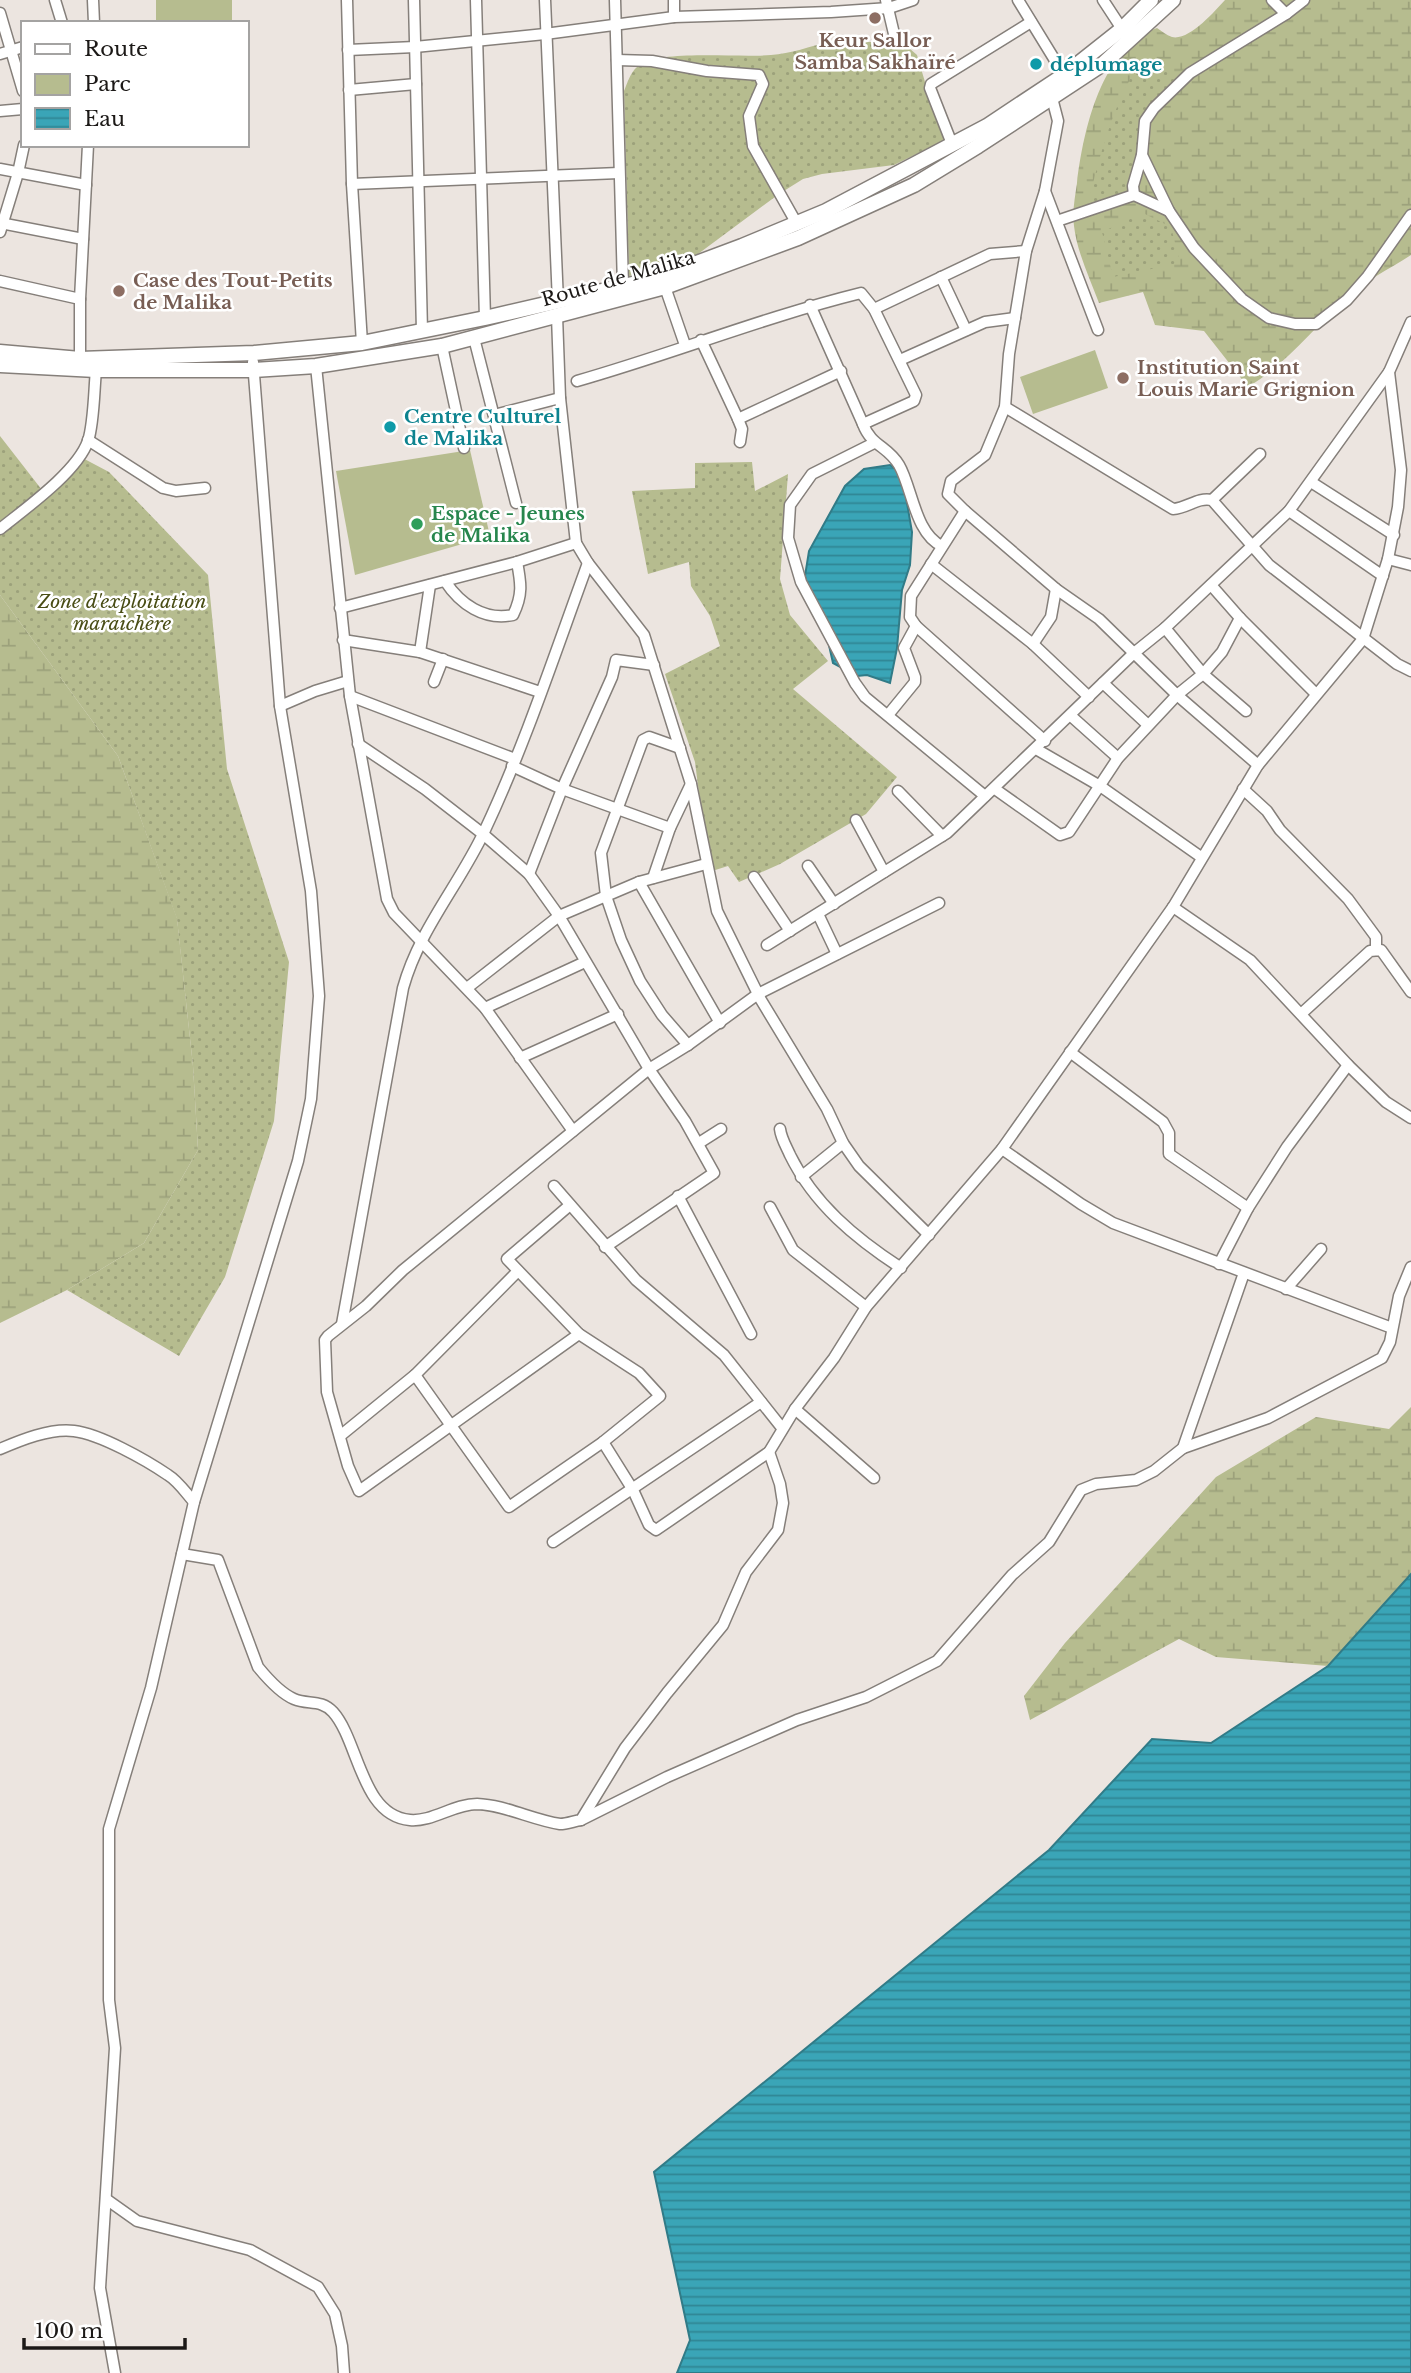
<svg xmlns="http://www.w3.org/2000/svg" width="1411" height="2373" font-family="'Libre Baskerville',serif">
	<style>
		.wetland { fill: url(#wetland-marsh) }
		.park { fill: #b6bc8f }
		.garden { fill: url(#garden-dots) }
		.water { fill: url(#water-rules); stroke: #317b87; stroke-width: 2 }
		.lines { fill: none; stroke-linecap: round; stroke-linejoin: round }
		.minor-casing { stroke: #857f7a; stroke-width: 13 }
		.secondary-casing { stroke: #857f7a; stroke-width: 17 }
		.minor { stroke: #fff; stroke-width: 10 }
		.secondary { stroke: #fff; stroke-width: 14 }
		.education-dot { fill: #8d6e63; stroke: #fff; stroke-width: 2.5 }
		.culture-dot { fill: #0f9aa8; stroke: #fff; stroke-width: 2.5 }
		.leisure-dot { fill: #2e9e5b; stroke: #fff; stroke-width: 2.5 }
		.labels { text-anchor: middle; stroke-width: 5; stroke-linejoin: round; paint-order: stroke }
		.education-label { font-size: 19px; font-weight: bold; fill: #785e54; stroke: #fff; text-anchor: start }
		.culture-label { font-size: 19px; font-weight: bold; fill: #0d838f; stroke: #fff; text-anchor: start }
		.street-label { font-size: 19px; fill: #1c1917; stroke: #fff }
		.leisure-label { font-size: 19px; font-weight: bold; fill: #27864d; stroke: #fff; text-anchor: start }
		.park-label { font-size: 19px; font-style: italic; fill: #494d15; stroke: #fff }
	</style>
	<defs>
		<pattern id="wetland-marsh" width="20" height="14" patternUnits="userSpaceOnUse" patternTransform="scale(1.75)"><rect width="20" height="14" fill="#b6bc8f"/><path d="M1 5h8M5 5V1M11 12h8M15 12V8" fill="none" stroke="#9ca17b"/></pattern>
		<pattern id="garden-dots" width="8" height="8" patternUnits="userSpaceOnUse" patternTransform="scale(1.75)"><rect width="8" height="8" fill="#b6bc8f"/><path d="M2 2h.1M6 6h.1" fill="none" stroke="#9ca17b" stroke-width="1.8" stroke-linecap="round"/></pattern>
		<pattern id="water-rules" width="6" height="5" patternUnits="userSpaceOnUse" patternTransform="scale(1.75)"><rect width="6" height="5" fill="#3aa5b7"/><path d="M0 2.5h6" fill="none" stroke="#308694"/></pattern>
	</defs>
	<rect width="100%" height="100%" fill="#ece5e0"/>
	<!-- wetland -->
	<g class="wetland">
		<path d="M1225 0H1411V255C1388 270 1364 281 1344 300 1313 329 1285 365 1248 387L1204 331 1155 325 1143 292 1099 303C1090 279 1077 252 1074 226 1072 212 1075 197 1077 183 1083 132 1101 47 1157 28 1162 31 1166 35 1172 37 1189 41 1214 12 1225 0Z"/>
		<path d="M0 595 118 756 177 918 193 1066 198 1150 144 1243 67 1290 0 1323Z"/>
		<path d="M1411 1407V1574L1328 1666 1216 1657 1179 1639 1030 1720 1024 1696 1065 1643 1216 1477 1316 1417 1389 1429Z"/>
	</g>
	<!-- park -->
	<g class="park">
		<rect x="156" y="0" width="76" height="23"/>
		<path d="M1095 350 1108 388 1033 414 1020 377Z"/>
		<path d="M470 450 490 536 355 575 336 471Z"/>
	</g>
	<!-- garden -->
	<g class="garden">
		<path d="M829 42H889L909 48 917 55 925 82 936 103 947 139 894 165 822 174 803 179 779 194 698 254 669 267 629 276 624 91C628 81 631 70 641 64 665 50 739 58 771 55 790 54 811 46 829 42Z"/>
		<path d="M1146 55 1176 76 1140 139 1127 196 1087 209C1098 161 1115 94 1146 55Z"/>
		<path d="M1143 213 1171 227 1180 263 1113 277 1102 232Z"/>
		<path d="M0 436 42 490 75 454 109 472 208 575 227 769 289 962 274 1121 225 1277 179 1356 67 1290 144 1243 198 1150 193 1066 177 919 118 756 0 595Z"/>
		<path d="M752 462 755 491 788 474 780 579 790 615 828 661 793 689 897 777 866 814 780 864 739 882 728 866 709 872 695 762 665 674 720 646 710 616 691 586 689 562 648 574 632 491 695 488V463Z"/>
	</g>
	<!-- water -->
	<g class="water">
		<path d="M890 465 902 474 912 532 910 565 902 590 897 648 890 683 867 675 857 676 833 663 826 632 812 606 805 576 809 551 845 486 864 469Z"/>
		<path d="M1411 1574V2373H677L690 2340 654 2172 1049 1850 1152 1739 1211 1743 1328 1666Z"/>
	</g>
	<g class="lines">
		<!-- minor casing -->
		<g class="minor-casing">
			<g id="minor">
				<path d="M55 0 62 23"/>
				<path d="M93 0 94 23"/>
				<path d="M347 0 352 184 362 343"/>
				<path d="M414 0 422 331"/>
				<path d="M476 0 485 318"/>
				<path d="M545 0 558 302"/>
				<path d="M615 0 623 286"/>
				<path d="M886 0 895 38"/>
				<path d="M1018 0 1064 75"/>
				<path d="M1103 0 1122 29"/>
				<path d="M1272 0 1286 14"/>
				<path d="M1304 0 1286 14 1190 73 1154 108 1145 121 1142 155 1169 211 1194 248 1242 299 1269 318 1295 324H1316L1347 300 1368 276 1411 215"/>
				<path d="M0 13 23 91"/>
				<path d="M674 17V0"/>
				<path d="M348 50 415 47 545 34 674 17 831 12 889 8 913 0"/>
				<path d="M0 54 23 47"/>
				<path d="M617 60 652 61 707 71 759 75 763 84 749 116 753 146 797 224"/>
				<path d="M349 90 416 84"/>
				<path d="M1052 98 1058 121 1045 191 1026 251 1009 354 1005 407 985 455 951 481 948 494 965 511 1056 589 1099 619 1177 695 1258 765"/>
				<path d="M0 111 23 109"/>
				<path d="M952 144 930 88 931 84 1031 22"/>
				<path d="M0 169 86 185"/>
				<path d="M352 184 619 173"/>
				<path d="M1045 191 1098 330"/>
				<path d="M1134 195 1133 186 1142 155"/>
				<path d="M1057 221 1134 195 1169 211"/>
				<path d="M0 223 83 239"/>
				<path d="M0 232 18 173 24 145"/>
				<path d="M941 277 966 330"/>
				<path d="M0 281 80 299"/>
				<path d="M665 287 685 345"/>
				<path d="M810 305 863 424"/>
				<path d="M874 309 990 254 1026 251"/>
				<path d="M557 316 560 398 576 543 588 563 644 635 691 784 717 911 761 1000 827 1109 843 1143 859 1166 929 1235"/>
				<path d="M474 338 516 503"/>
				<path d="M701 340 738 419 742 429 740 442"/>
				<path d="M442 346 464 448"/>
				<path d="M80 359V299L88 145"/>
				<path d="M900 360 985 322 1015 318"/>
				<path d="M316 366 350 696 387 899 394 913 485 1008 573 1131"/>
				<path d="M577 381C672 354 764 317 861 293L874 309 916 395 914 401 863 424C871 446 888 446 899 465 912 487 915 534 942 546"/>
				<path d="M1005 407 1173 509C1188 508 1197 497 1212 500L1269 565 1397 664 1411 671"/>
				<path d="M494 415 560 398"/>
				<path d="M738 419 841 371"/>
				<path d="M88 440 163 488 176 491 205 488"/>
				<path d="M874 443 812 474 790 505 788 538 801 582 855 683 865 697 985 796"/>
				<path d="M1311 482 1394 535"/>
				<path d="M1212 500 1260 454"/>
				<path d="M965 511 911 596 910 617 916 626 1045 741"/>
				<path d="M1289 511 1383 576"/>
				<path d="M0 529C26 508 77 472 88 441 94 423 94 390 96 370"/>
				<path d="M1388 559 1411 565"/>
				<path d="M931 564 1033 644 1089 697"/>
				<path d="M445 581C460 604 484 621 513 615 523 595 521 583 517 562"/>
				<path d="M1211 585 1240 618 1315 693"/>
				<path d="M340 608 517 562 576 543"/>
				<path d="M1165 628 1203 674 1246 711"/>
				<path d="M343 640 420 652 540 692"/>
				<path d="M1033 644 1051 617 1056 589"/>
				<path d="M420 652 430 585"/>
				<path d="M434 682 443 659"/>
				<path d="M1103 683 1148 725"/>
				<path d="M350 696 515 759"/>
				<path d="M280 706 315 691 348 681"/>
				<path d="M888 715 915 682V677L904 648 916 626"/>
				<path d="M1071 716 1118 758"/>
				<path d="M358 744 425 789 483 834 529 874 559 916 649 1069 685 1121 714 1173 605 1247"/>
				<path d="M680 748 649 737 643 740 601 853 606 896 621 940 640 981 662 1015 688 1045"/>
				<path d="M1036 749 1100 786 1201 857"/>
				<path d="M512 766 562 789 670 828"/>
				<path d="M995 789 1060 835 1069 832 1118 758 1177 695 1203 674 1222 652 1240 618"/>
				<path d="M1243 789 1267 811 1280 830 1348 899 1376 937V949"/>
				<path d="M898 791 942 836"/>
				<path d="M856 820 884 872"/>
				<path d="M808 866 834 904"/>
				<path d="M529 874 562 789 612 677 616 660 654 665"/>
				<path d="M754 877 790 931"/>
				<path d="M653 878 670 828 691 784"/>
				<path d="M639 882 720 1023"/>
				<path d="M1173 907 1250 960 1348 1065 1386 1102 1411 1118"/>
				<path d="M818 914 837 954"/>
				<path d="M767 945 947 833 1134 653 1165 628 1289 511 1389 372"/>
				<path d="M467 988 559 916 639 882 706 864"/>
				<path d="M485 1008 585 962"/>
				<path d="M1301 1014 1370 951 1381 950 1411 992"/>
				<path d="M1070 1052 1163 1122 1169 1133V1154L1248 1208"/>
				<path d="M520 1058 618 1014"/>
				<path d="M780 1129C781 1138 786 1146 790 1155 814 1204 855 1238 901 1268"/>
				<path d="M699 1143 721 1129"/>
				<path d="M1002 1149 1081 1204 1113 1223 1392 1328"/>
				<path d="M801 1177 843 1143"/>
				<path d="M554 1186 636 1280 724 1355 782 1428"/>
				<path d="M678 1196 751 1334"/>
				<path d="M770 1207 793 1250 866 1307"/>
				<path d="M1219 1264 1248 1208 1287 1147 1348 1065"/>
				<path d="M1286 1289 1321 1249"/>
				<path d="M342 1324 403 988C419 930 459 885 484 832 525 745 555 653 588 563"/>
				<path d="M579 1334 359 1491 348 1466 327 1392 325 1340 328 1336 366 1306 403 1270 649 1069 688 1045 758 994 939 903"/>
				<path d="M415 1375 509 1507 603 1442 660 1396 639 1373 579 1334 507 1259 570 1205"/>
				<path d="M795 1409 874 1478"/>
				<path d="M340 1436 415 1375 518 1271"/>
				<path d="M603 1442 633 1490 649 1525 656 1530 769 1452 795 1409 834 1358 866 1307 1002 1149 1173 907 1258 765 1363 639 1388 559 1398 507 1401 470 1389 372 1411 322"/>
				<path d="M1183 1448 1268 1418 1382 1358 1390 1342 1399 1296 1411 1267"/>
				<path d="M0 1449C21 1440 50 1428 74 1431 100 1434 146 1460 168 1475 178 1481 186 1493 194 1502"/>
				<path d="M553 1542 761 1402"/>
				<path d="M182 1554 218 1560 258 1667C267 1678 280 1693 294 1699 308 1705 321 1699 333 1712 359 1741 361 1816 410 1820 432 1822 454 1804 477 1804 505 1805 533 1820 560 1824 567 1824 574 1821 581 1820L625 1748 667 1693 723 1625 746 1572 778 1530 783 1503 780 1484 769 1452"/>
				<path d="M581 1820 667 1777 797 1720 866 1697 937 1661 1012 1575 1049 1542 1081 1490 1096 1484 1136 1480 1154 1471 1183 1448 1244 1273"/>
				<path d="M106 2199 137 2221 250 2250 318 2287 335 2314 342 2346 344 2373"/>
				<path d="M115 2373 100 2288 115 2048 109 2000V1829L151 1688 194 1502 298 1161 311 1099 319 996 311 891 280 706 253 362"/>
			</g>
		</g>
		<!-- secondary casing -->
		<g class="secondary-casing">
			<g id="secondary">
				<path d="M0 352 80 359 254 353 362 343 485 318 654 279 742 246 826 211 987 126 1064 75 1122 29 1151 0"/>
				<path d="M0 365 96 370H253L316 366 442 346 665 287 798 238 914 185 978 146 1103 64 1173 0"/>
			</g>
		</g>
		<!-- minor -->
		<use href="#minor" class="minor"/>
		<!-- secondary -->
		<use href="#secondary" class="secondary"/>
	</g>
	<!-- markers -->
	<g class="education-dot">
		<circle cx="875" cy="18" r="7"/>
		<circle cx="119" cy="291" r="7"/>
		<circle cx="1123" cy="378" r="7"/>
	</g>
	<g class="culture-dot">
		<circle cx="1036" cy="64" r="7"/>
		<circle cx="390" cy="427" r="7"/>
	</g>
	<circle class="leisure-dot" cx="417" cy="524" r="7"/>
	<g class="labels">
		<!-- education labels -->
		<g class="education-label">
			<text x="875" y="47" text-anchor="middle">Keur Sallor<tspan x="875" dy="22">Samba Sakhaïré</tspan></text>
			<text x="133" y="287">Case des Tout-Petits<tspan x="133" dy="22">de Malika</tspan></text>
			<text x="1137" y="374">Institution Saint<tspan x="1137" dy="22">Louis Marie Grignion</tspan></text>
		</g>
		<!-- culture labels -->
		<g class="culture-label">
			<text x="1050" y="71">déplumage</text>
			<text x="404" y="423">Centre Culturel<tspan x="404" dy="22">de Malika</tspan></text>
		</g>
		<!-- street labels -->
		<g class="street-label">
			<text transform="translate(618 278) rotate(-16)" y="7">Route de Malika</text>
		</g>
		<!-- leisure labels -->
		<g class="leisure-label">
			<text x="431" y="520">Espace - Jeunes<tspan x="431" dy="22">de Malika</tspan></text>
		</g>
		<!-- park labels -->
		<g class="park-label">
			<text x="122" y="608">Zone d'exploitation<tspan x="122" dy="22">maraichère</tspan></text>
		</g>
	</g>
	<!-- legend -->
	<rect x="21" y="21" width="228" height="126" fill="#ffffff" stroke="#a4a3a2" stroke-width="2"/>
	<rect x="35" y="44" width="35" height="10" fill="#ffffff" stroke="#a4a3a2" stroke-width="2"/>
	<text x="84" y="56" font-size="21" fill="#1c1917">Route</text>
	<rect x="35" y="74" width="35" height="21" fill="#b6bc8f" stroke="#a4a3a2" stroke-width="2"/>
	<text x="84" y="91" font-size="21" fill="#1c1917">Parc</text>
	<rect x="35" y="108" width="35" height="21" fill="url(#water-rules)" stroke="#a4a3a2" stroke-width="2"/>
	<text x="84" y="126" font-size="21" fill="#1c1917">Eau</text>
	<!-- scale -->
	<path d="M24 2338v10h161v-10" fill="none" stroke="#1c1917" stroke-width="3.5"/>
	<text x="35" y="2338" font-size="21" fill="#1c1917" stroke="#ffffff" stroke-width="5" paint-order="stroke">100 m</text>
</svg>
